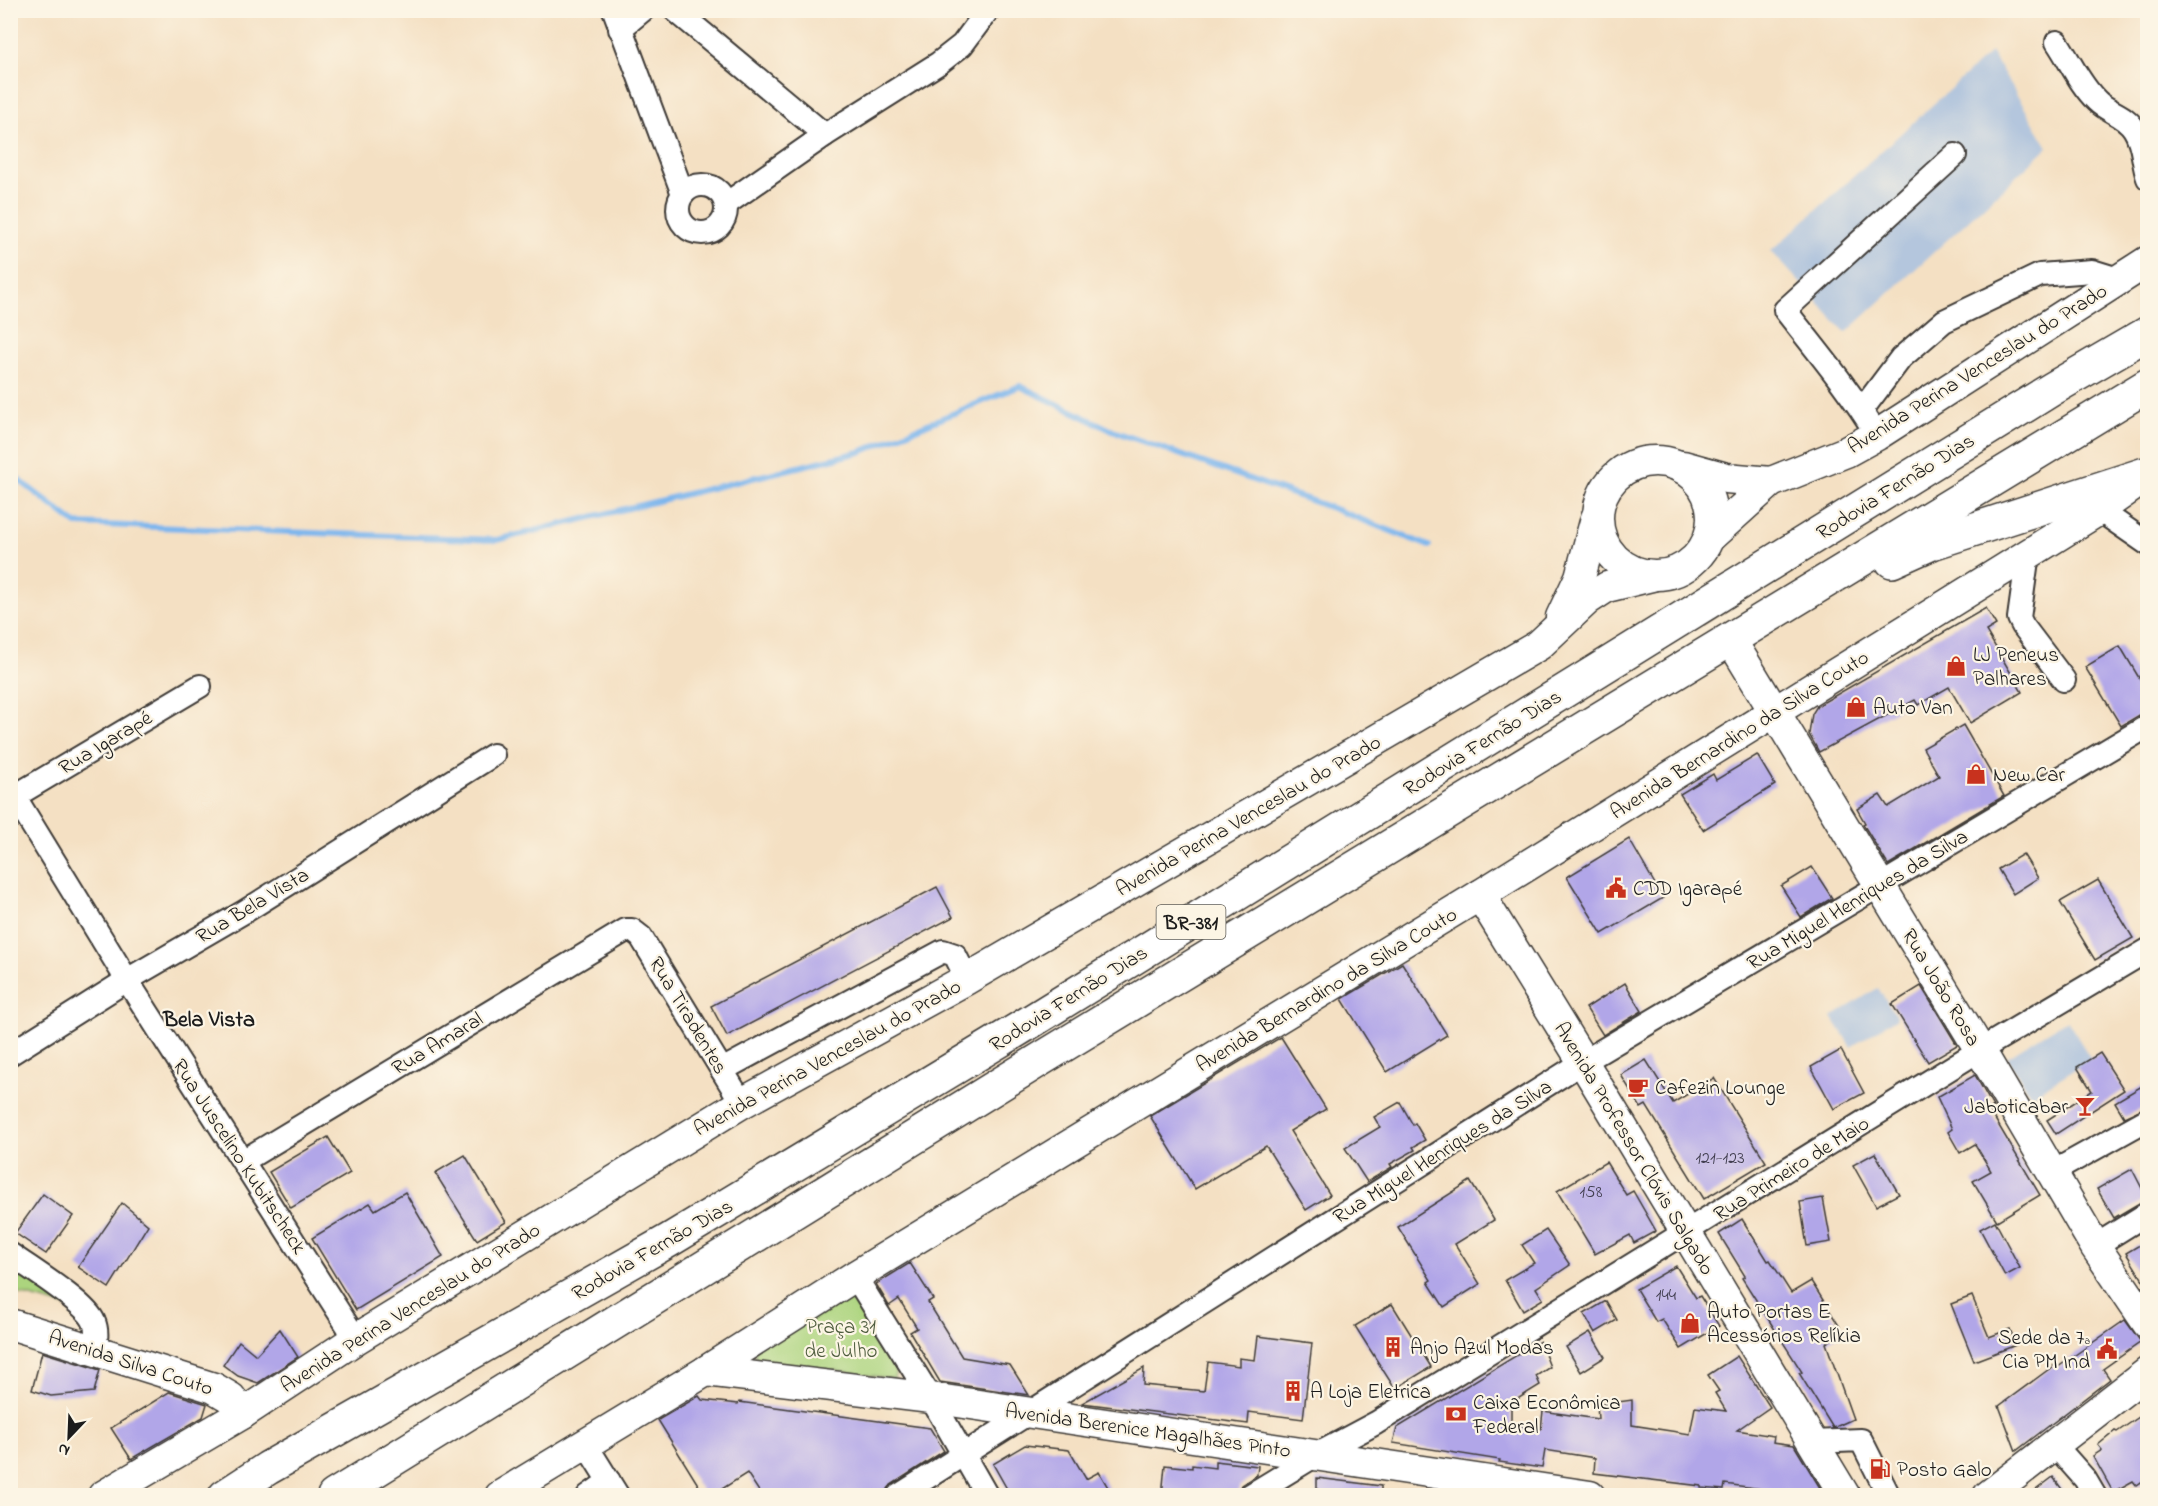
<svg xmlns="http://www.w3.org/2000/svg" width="2158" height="1506" font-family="'Indie Flower',sans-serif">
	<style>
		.industrial { fill: #b4c6dd }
		.green { fill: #acd47e; stroke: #64784d; stroke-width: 1.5 }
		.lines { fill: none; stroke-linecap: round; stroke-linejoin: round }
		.stream { stroke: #7db6ed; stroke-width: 6 }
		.building { fill: #b1a6e8 }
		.major-tunnel { stroke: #c9b9a2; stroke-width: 30; stroke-dasharray: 30 15; stroke-linecap: butt }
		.minor-casing { stroke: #3c3935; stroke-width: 26 }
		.major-casing { stroke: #3c3935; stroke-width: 33 }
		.highway-casing { stroke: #3c3935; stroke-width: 36 }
		.minor { stroke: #fff; stroke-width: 22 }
		.major { stroke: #fff; stroke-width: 30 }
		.highway { stroke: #fff; stroke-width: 33 }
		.labels { text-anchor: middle; stroke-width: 4.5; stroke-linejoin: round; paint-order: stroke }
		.number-label { font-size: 18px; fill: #413e4f }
		.shield { fill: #fcf5e5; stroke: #5f5d58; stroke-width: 1.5 }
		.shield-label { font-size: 20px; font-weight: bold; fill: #1c1c1c }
		.street-label { font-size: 21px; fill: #1c1c1c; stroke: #fcf5e5 }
		.poi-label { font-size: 21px; fill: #1c1c1c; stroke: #fcf5e5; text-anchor: start }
		.park-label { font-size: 21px; fill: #4e5c3e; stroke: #fcf5e5 }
		.neighbourhood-label { font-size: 22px; font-weight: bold; fill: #1c1c1c; stroke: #fcf5e5 }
	</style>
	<rect width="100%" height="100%" fill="#fcf5e5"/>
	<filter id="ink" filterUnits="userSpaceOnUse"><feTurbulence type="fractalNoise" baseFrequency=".0167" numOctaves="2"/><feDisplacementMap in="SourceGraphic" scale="12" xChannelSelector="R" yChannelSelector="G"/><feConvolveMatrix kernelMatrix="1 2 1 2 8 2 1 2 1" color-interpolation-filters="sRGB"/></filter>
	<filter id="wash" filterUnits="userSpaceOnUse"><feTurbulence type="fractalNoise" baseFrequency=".008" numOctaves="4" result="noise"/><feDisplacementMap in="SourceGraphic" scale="24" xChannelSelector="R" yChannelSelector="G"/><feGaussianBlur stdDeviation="1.35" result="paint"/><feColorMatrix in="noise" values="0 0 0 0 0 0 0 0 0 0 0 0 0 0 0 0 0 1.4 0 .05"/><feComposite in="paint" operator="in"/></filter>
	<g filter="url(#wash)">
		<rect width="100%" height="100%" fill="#f4e0c3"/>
		<!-- industrial -->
		<g class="industrial">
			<path d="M1991 52 2048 147 1846 333 1771 251Z"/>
			<path d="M1878 988 1897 1018 1851 1047 1832 1017Z"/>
			<path d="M2067 1020 2091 1059 2031 1096 2007 1057Z"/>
		</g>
		<!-- green -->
		<g class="green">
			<path d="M11 1265 69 1307 11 1292Z"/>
			<path d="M852 1292 897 1365 894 1379 756 1359 754 1348Z"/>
		</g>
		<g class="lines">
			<!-- stream -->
			<path class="stream" d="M10 473 76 524 497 540 860 452 1020 386 1113 431 1332 508 1429 546"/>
		</g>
		<g id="blocks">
			<!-- building -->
			<g class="building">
				<path d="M1986 608 1996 625 1986 631 2022 692 1970 723 1949 687 1918 705 1915 700 1819 752 1809 734 1812 714 1817 706Z"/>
				<path d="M2120 646 2148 693V710L2121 726 2085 667Z"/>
				<path d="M1963 725 2004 796 1888 865 1863 824 1865 823 1857 809 1880 795 1888 807 1939 776 1923 748Z"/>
				<path d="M1757 755 1775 785 1703 830 1680 794 1713 774 1716 780Z"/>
				<path d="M1629 839 1663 898 1602 934 1567 877Z"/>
				<path d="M2023 854 2038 878 2013 894 1998 869Z"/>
				<path d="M1812 867 1832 898 1801 917 1781 886Z"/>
				<path d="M2098 880 2133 938 2095 960 2060 902Z"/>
				<path d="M937 887 953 917 727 1036 711 1006Z"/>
				<path d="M1402 963 1447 1035 1387 1072 1342 999Z"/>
				<path d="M1625 983 1642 1011 1603 1035 1586 1008Z"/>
				<path d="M1921 986 1957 1045 1928 1062 1892 1004Z"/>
				<path d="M1281 1037 1326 1109 1290 1131 1330 1195 1306 1210 1266 1146 1195 1189 1150 1116Z"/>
				<path d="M1841 1050 1864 1093 1834 1109 1811 1067Z"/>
				<path d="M2100 1053 2124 1090 2056 1134 2047 1120 2092 1091 2077 1067Z"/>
				<path d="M1646 1060 1673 1103 1714 1078 1766 1162 1704 1199 1646 1105 1641 1108 1621 1075Z"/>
				<path d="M1975 1075 1993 1107 1989 1109 2040 1195 1997 1221 1973 1181 1991 1171 1975 1144 1960 1153 1948 1132 1952 1129 1937 1097Z"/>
				<path d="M2142 1086 2148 1095V1106L2124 1117 2115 1102Z"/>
				<path d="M1400 1102 1413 1125 1415 1123 1425 1140 1413 1147 1415 1150 1390 1164 1392 1167 1367 1182 1345 1148 1380 1127 1374 1117Z"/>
				<path d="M328 1137 350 1173 291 1208 269 1172Z"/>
				<path d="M1875 1153 1899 1194 1876 1206 1853 1165Z"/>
				<path d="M465 1155 506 1222 477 1240 435 1173Z"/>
				<path d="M1606 1162 1626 1195 1633 1191 1656 1231 1634 1243 1630 1235 1595 1254 1557 1191Z"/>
				<path d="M2132 1169 2148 1200 2141 1202 2114 1218 2097 1189Z"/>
				<path d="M1470 1181 1494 1220 1455 1244 1480 1284 1444 1307 1428 1282 1431 1280 1398 1227Z"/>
				<path d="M405 1192 443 1257 356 1310 312 1238 370 1203 375 1210Z"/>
				<path d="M43 1194 73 1216 46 1254 15 1233Z"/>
				<path d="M1823 1198 1831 1242 1807 1246 1800 1202Z"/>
				<path d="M122 1203 148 1225 109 1288 78 1267Z"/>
				<path d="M1742 1219 1768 1261 1770 1260 1791 1293 1811 1281 1843 1332 1826 1343 1853 1419 1833 1428 1799 1373 1802 1372 1742 1278 1745 1276 1719 1234Z"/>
				<path d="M1995 1221 2020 1268 2005 1276 1980 1229Z"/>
				<path d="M1546 1230 1570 1265 1536 1288 1543 1299 1523 1311 1505 1280 1534 1263 1522 1245Z"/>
				<path d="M2148 1240V1288L2126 1253Z"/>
				<path d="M910 1263 933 1299 928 1302 962 1357 1010 1365 1029 1395 940 1382 910 1332 917 1328 899 1299 889 1306 876 1284Z"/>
				<path d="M1676 1266 1696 1298 1700 1296 1719 1326 1681 1349 1662 1319 1656 1322 1636 1289Z"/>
				<path d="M1972 1296 1989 1337 2010 1329 2016 1345 1974 1361 1951 1304Z"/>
				<path d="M1606 1301 1617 1320 1595 1333 1584 1314Z"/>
				<path d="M1392 1304 1431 1367 1395 1389 1355 1326Z"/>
				<path d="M2125 1320 2141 1342 2103 1369 2110 1379 2016 1451 1999 1406 2056 1364 2058 1367Z"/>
				<path d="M280 1329 298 1357 258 1383 238 1376 223 1365 239 1341 256 1355Z"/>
				<path d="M1590 1332 1605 1357 1581 1372 1566 1347Z"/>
				<path d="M1258 1336 1312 1343 1303 1419 1249 1412 1248 1424 1082 1403 1144 1368 1143 1385 1204 1391 1208 1362 1239 1366V1358L1255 1360Z"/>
				<path d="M1540 1341 1550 1367 1536 1376 1540 1385 1506 1406H1511V1425L1541 1429 1543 1411 1598 1419 1597 1405 1632 1400V1425L1690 1434 1695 1407 1726 1411 1715 1393 1719 1391 1708 1375 1737 1356 1770 1407 1737 1430 1774 1436 1773 1442 1794 1445 1825 1496H1761L1762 1489 1725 1484 1724 1490 1701 1488V1486L1594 1473 1595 1458 1545 1450 1542 1468 1499 1462 1500 1460 1393 1443 1397 1428Z"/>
				<path d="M42 1352 100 1370 94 1392 51 1396 32 1390Z"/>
				<path d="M169 1392 207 1404 203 1417 131 1459 111 1428Z"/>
				<path d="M699 1396 702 1400 738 1404 739 1402 930 1428 944 1451 891 1485 885 1496H762L747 1473 711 1496H705L658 1420Z"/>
				<path d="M2148 1411V1478L2137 1486 2133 1481 2113 1492 2093 1456 2102 1450 2098 1445 2115 1431 2117 1432Z"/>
				<path d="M1025 1445 1069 1450 1086 1479 1099 1472 1113 1496H1011L993 1464Z"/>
				<path d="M1215 1461 1258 1466 1257 1475 1241 1485 1236 1496H1162L1165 1465 1192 1468V1465L1215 1468Z"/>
				<path d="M2053 1477 2067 1496H2028Z"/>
				<path d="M1317 1478 1381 1486V1496H1317Z"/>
			</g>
		</g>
	</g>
	<g filter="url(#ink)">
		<use href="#blocks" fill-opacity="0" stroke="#3c3935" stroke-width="1.5"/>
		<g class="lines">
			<!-- major-tunnel -->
			<path class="major-tunnel" d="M1701 593 1737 650"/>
			<!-- minor casing -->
			<g class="minor-casing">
				<g id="minor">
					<path d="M614 10 683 194"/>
					<path d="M675 10 825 135"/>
					<path d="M620 29 643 10"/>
					<path d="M2057 42C2070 61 2080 85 2097 101 2108 112 2126 115 2134 129 2144 144 2142 161 2148 178"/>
					<circle cx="702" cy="209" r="24"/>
					<path d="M726 204 825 135 939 63 962 45 988 10"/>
					<path d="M1862 410 1901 358 1944 321 2040 275 2092 271 2118 279"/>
					<path d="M1877 435C1850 390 1817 351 1785 310L1955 155"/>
					<path d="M2099 510 2148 544"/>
					<path d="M2028 553 2019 618 2023 626 2064 680"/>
					<path d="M10 789 127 980 356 1339"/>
					<path d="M10 799 200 686"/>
					<path d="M10 1054 127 980 244 912 493 755"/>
					<path d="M722 1070 943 951 955 955 967 979"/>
					<path d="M243 1161 626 930H632L641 937 742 1103"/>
					<path d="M2051 1173 2148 1119"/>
					<path d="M2095 1246 2148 1213"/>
					<path d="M10 1254C29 1268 87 1303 94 1322 98 1331 96 1341 95 1350"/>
					<path d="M855 1276 931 1398 987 1496"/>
					<path d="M1813 1442 1861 1440 1887 1492V1496"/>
					<path d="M585 1443 618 1496"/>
					<path d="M2054 1444 2085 1479 2095 1496"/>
					<path d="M588 1496 609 1481"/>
					<path d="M898 1496 1583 1062 2148 726"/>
					<path d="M1249 1496 1316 1455 1376 1423 1980 1050 2148 950"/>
					<path d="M1449 1496 1451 1476"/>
				</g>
			</g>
			<!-- major casing -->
			<g class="major-casing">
				<g id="major">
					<circle cx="1655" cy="518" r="57"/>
					<path d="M1683 466 1726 478 1771 482"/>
					<path d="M1710 537 1771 482 1846 452 1877 435 2148 261"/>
					<path d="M1561 617 1580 577 1596 518"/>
					<path d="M1737 650 1980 1050 2095 1246 2148 1324"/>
					<path d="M1480 895 1583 1062 1845 1496"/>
					<path d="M10 1324 214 1388 231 1398 242 1414"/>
					<path d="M706 1371 931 1398 1590 1496"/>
					<path d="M103 1496 242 1414 356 1339 742 1103 967 979 1539 645 1587 600 1607 587 1652 576"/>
					<path d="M500 1496 706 1371 855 1276 1480 895 2099 510 2143 479"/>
					<path d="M1988 1496 2148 1372"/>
				</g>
			</g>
			<!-- highway casing -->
			<g class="highway-casing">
				<g id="highway">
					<path d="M1892 561 1932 543 2148 473"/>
					<path d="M225 1496 268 1468 668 1241 1022 1027 2052 389 2148 333"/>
					<path d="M334 1496 1041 1059 2148 385"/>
				</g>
			</g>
			<!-- minor -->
			<use href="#minor" class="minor"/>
			<!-- major -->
			<use href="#major" class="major"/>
			<!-- highway -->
			<use href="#highway" class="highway"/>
		</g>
	</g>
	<!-- icons -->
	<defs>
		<g id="shop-bare" transform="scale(1.62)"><path d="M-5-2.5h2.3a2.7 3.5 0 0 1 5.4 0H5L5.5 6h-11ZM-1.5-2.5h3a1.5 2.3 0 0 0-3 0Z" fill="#c8321e" stroke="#fcf5e5" stroke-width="2.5" paint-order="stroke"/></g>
		<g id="civic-bare" transform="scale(1.62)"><path d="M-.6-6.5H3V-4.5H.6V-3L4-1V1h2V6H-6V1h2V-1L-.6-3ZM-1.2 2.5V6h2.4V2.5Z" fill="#c8321e" stroke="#fcf5e5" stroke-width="2.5" paint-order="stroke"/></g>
		<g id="cafe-bare" transform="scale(1.62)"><path d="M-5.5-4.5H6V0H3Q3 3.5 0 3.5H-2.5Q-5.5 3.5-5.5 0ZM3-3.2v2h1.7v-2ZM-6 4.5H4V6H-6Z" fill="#c8321e" stroke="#fcf5e5" stroke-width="2.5" paint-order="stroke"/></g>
		<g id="bar-bare" transform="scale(1.62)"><path d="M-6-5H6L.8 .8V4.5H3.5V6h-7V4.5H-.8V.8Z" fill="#c8321e" stroke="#fcf5e5" stroke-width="2.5" paint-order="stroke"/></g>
		<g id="building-bare" transform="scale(1.62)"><path d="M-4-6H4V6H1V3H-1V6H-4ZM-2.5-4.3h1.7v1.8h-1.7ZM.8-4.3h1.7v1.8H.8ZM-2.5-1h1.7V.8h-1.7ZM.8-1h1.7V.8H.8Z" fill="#c8321e" stroke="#fcf5e5" stroke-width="2.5" paint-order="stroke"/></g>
		<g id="bank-bare" transform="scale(1.62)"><path d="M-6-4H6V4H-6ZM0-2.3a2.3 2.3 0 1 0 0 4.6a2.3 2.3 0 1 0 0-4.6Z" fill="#c8321e" stroke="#fcf5e5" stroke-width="2.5" paint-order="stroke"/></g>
		<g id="fuel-bare" transform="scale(1.62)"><path d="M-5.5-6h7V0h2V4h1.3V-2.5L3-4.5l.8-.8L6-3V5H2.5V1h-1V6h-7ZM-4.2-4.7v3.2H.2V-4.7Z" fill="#c8321e" stroke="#fcf5e5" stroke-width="2.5" paint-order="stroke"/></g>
	</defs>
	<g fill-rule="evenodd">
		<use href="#shop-bare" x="1956" y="666"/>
		<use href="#shop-bare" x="1856" y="707"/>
		<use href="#shop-bare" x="1976" y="774"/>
		<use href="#civic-bare" x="1616" y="888"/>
		<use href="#cafe-bare" x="1638" y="1087"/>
		<use href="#bar-bare" x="2085" y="1106"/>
		<use href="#shop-bare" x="1690" y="1323"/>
		<use href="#building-bare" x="1393" y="1347"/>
		<use href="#civic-bare" x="2107" y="1349"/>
		<use href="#building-bare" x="1293" y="1391"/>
		<use href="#bank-bare" x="1456" y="1414"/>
		<use href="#fuel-bare" x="1880" y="1469"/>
	</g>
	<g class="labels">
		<!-- number labels -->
		<g class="number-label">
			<text x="1720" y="1163">121-123</text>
			<text x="1591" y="1197">158</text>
			<text x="1666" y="1300">144</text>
		</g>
		<!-- shield labels -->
		<rect class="shield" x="1156.5" y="905" width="69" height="34" rx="4.5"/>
		<g class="shield-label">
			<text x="1191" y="929">BR-381</text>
		</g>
		<!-- street labels -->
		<g class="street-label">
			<text transform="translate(1977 368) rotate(-32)" y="7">Avenida Perina Venceslau do Prado</text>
			<text transform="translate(1895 486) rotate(-32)" y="7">Rodovia Fernão Dias</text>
			<text transform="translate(1739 734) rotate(-32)" y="7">Avenida Bernardino da Silva Couto</text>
			<text transform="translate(105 742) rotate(-31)" y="7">Rua Igarapé</text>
			<text transform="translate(1482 742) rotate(-32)" y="7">Rodovia Fernão Dias</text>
			<text transform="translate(1248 815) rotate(-30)" y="7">Avenida Perina Venceslau do Prado</text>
			<text transform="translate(1857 899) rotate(-31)" y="7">Rua Miguel Henriques da Silva</text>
			<text transform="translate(252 905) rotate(-31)" y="7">Rua Bela Vista</text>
			<text transform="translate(1942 987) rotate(59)" y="7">Rua João Rosa</text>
			<text transform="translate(1326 989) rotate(-31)" y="7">Avenida Bernardino da Silva Couto</text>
			<text transform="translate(1068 998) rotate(-32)" y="7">Rodovia Fernão Dias</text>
			<text transform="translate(689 1015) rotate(59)" y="7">Rua Tiradentes</text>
			<text transform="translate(437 1043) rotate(-31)" y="7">Rua Amaral</text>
			<text transform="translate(827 1057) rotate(-29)" y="7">Avenida Perina Venceslau do Prado</text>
			<text transform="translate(1635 1148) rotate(59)" y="7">Avenida Professor Clóvis Salgado</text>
			<text transform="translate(1442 1151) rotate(-32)" y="7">Rua Miguel Henriques da Silva</text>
			<text transform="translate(240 1156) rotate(57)" y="7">Rua Juscelino Kubitscheck</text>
			<text transform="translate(1791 1168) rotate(-32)" y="7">Rua Primeiro de Maio</text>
			<text transform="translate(652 1249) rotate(-30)" y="7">Rodovia Fernão Dias</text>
			<text transform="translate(410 1307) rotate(-32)" y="7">Avenida Perina Venceslau do Prado</text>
			<text transform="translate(131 1362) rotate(18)" y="7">Avenida Silva Couto</text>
			<text transform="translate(1148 1430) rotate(8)" y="7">Avenida Berenice Magalhães Pinto</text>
		</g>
		<!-- poi labels -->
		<g class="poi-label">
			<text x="1973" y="661">LJ Peneus<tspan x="1973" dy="24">Palhares</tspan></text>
			<text x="1873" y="714">Auto Van</text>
			<text x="1993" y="781">New Car</text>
			<text x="1633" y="895">CDD Igarapé</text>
			<text x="1655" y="1094">Cafezin Lounge</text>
			<text x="2068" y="1113" text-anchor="end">Jaboticabar</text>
			<text x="1707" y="1318">Auto Portas E<tspan x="1707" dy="24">Acessórios Relíkia</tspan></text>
			<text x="2090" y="1344" text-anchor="end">Sede da 7ª<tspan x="2090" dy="24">Cia PM Ind</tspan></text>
			<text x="1410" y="1354">Anjo Azul Modas</text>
			<text x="1310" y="1398">A Loja Eletrica</text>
			<text x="1473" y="1409">Caixa Econômica<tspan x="1473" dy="24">Federal</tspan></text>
			<text x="1897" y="1476">Posto Galo</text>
		</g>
		<!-- park labels -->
		<g class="park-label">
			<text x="841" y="1333">Praça 31<tspan x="841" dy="24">de Julho</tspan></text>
		</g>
		<!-- neighbourhood labels -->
		<g class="neighbourhood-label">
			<text x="209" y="1026">Bela Vista</text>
		</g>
	</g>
	<!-- margin -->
	<rect width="2158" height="1506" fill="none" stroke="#fcf5e5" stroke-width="36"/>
	<!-- north arrow -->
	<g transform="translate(69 1437) rotate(203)" stroke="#fcf5e5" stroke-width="4.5" paint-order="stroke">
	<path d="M0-4.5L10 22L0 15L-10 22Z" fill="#1c1c1c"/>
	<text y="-9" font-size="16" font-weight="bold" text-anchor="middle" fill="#1c1c1c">N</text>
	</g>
</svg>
